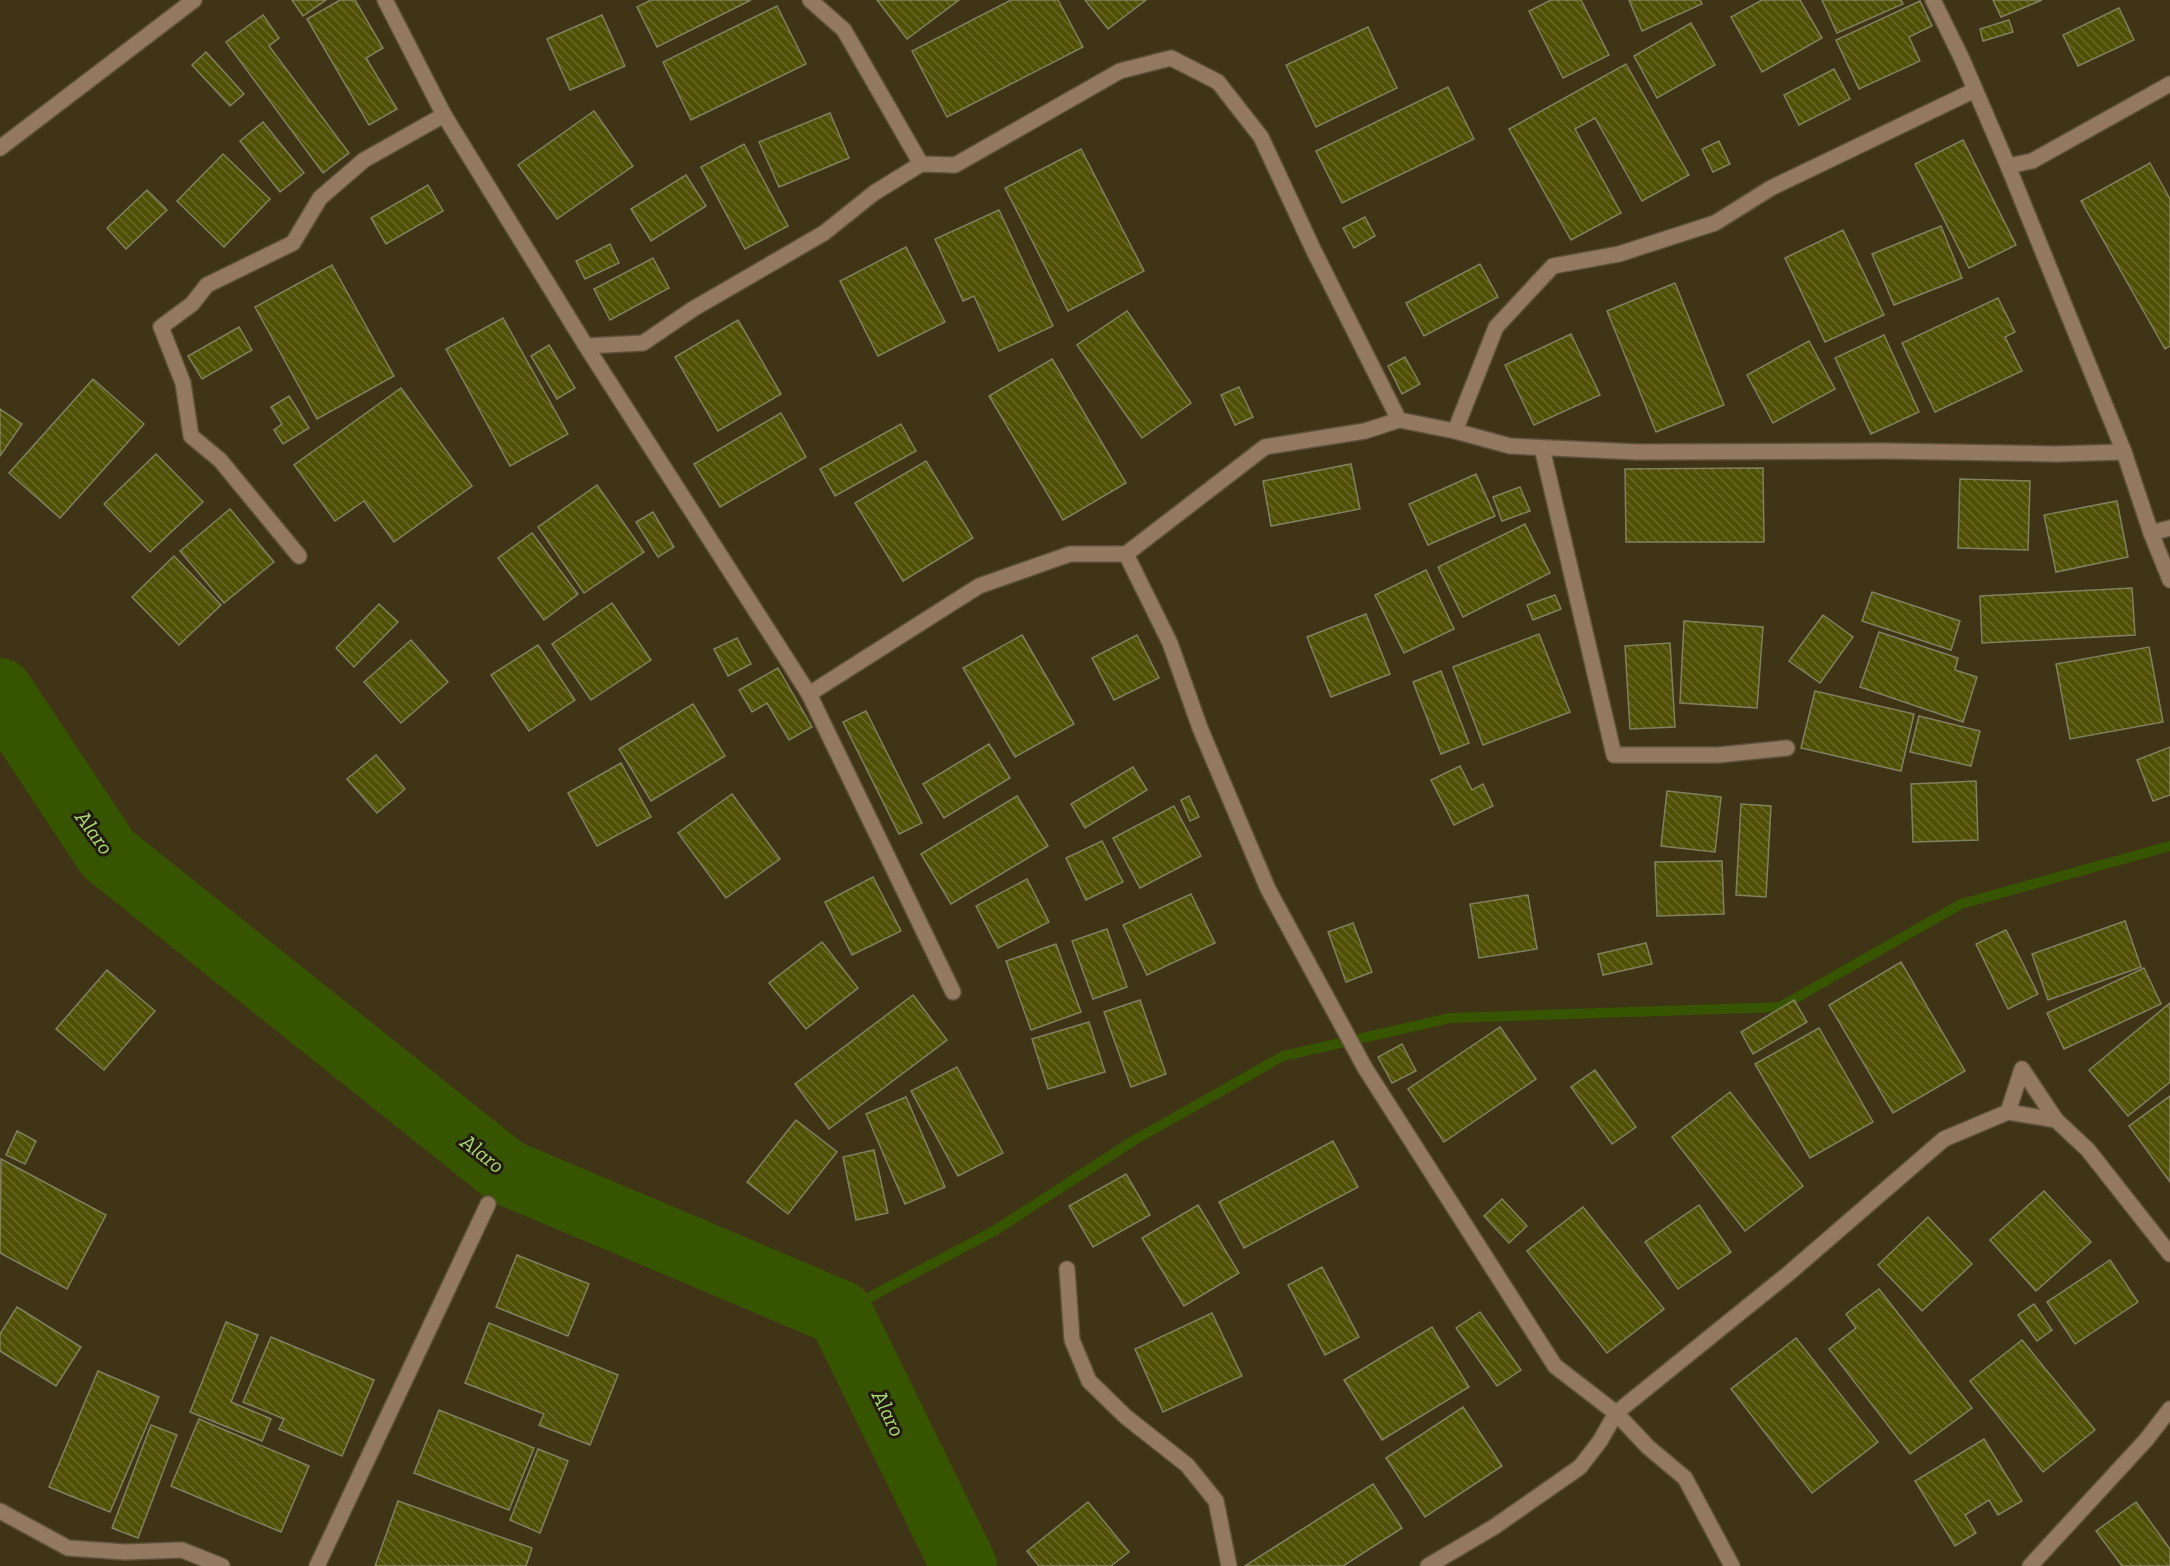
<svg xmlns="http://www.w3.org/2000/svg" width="2170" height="1566" font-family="'Zilla Slab',serif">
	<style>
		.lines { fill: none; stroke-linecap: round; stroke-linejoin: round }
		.stream { stroke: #375400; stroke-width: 10 }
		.river { stroke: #375400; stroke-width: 66 }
		.building { fill: url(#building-back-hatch); stroke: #818160; stroke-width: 1.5 }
		.minor-casing { stroke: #5d5237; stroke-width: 18 }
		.minor { stroke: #927960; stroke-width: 15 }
		.labels { text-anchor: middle; stroke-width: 6; stroke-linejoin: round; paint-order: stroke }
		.water-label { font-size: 22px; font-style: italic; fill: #a9d772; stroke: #211c0f }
	</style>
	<defs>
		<pattern id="building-back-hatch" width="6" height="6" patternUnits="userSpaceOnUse" patternTransform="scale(1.5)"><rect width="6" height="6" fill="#504f06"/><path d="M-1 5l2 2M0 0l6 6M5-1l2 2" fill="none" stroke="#696829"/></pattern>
	</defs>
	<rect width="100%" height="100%" fill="#3f3416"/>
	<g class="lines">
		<!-- stream -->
		<path class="stream" d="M840 1313 994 1231 1133 1141 1283 1056 1450 1018 1780 1007 1961 904 2170 846"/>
		<!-- river -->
		<path class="river" d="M0 691 108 854 506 1172 840 1313 964 1566"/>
	</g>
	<!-- building -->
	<g class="building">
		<path d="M292 0H326L303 16Z"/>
		<path d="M340 0H355L383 48 366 58 397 109 369 125 307 19Z"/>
		<path d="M651 0H751L657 47 637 7Z"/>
		<path d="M877 0H959L907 39Z"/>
		<path d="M1011 0H1058L1083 47 947 117 912 51Z"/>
		<path d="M1085 0H1146L1108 29Z"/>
		<path d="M1551 0H1581L1609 55 1563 78 1529 11Z"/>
		<path d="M1629 0H1700L1702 4 1642 31Z"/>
		<path d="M1762 0H1800L1822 38 1762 72 1731 17Z"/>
		<path d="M1822 0H1901L1903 4 1837 33Z"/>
		<path d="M1993 0H2042L2001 17Z"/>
		<path d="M1920 1 1932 26 1909 37 1920 61 1859 89 1836 40Z"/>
		<path d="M777 6 806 64 691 120 663 62Z"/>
		<path d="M2119 8 2134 40 2078 66 2063 35Z"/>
		<path d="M263 15 279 38 269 46 349 153 323 173 226 42Z"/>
		<path d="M602 15 625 66 570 90 547 39Z"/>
		<path d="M2009 20 2013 32 1983 41 1980 29Z"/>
		<path d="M1691 23 1715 65 1657 98 1634 56Z"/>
		<path d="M1368 27 1397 88 1316 127 1286 65Z"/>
		<path d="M206 52 244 94 230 106 192 65Z"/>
		<path d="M1626 64 1689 175 1642 201 1595 118 1575 129 1621 213 1571 240 1509 129Z"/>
		<path d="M1834 69 1850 99 1799 125 1784 95Z"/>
		<path d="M1448 87 1474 139 1342 203 1316 151Z"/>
		<path d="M594 111 633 166 557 219 518 165Z"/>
		<path d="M830 113 849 158 779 187 759 142Z"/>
		<path d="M263 122 304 173 280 192 240 141Z"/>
		<path d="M1963 140 2016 245 1969 268 1915 164Z"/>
		<path d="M1719 141 1730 164 1713 172 1702 149Z"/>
		<path d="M744 144 788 226 745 249 701 167Z"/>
		<path d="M1081 149 1144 271 1068 311 1005 188Z"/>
		<path d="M223 154 270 199 224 247 177 201Z"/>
		<path d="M2150 163 2170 199V346L2165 349 2081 201Z"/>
		<path d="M686 175 706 206 651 241 631 209Z"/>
		<path d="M428 185 443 211 386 244 371 218Z"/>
		<path d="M147 190 167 210 126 249 107 228Z"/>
		<path d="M999 210 1053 326 999 351 974 296 963 301 935 239Z"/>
		<path d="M1365 217 1375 236 1354 248 1343 228Z"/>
		<path d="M1941 226 1962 278 1894 305 1872 254Z"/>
		<path d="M1843 230 1884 315 1825 342 1785 258Z"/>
		<path d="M610 244 619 263 585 279 576 261Z"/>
		<path d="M906 247 945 322 878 356 840 281Z"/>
		<path d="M653 258 669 288 610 320 594 289Z"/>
		<path d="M1480 264 1498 297 1424 336 1406 303Z"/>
		<path d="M332 265 394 376 317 419 255 307Z"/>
		<path d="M1675 283 1724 405 1656 432 1607 311Z"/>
		<path d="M1998 298 2015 332 2005 337 2022 371 1935 412 1902 343Z"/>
		<path d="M1127 311 1191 403 1142 438 1077 345Z"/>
		<path d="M503 318 568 434 510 466 446 349Z"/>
		<path d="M738 320 781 394 718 431 675 357Z"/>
		<path d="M239 327 252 350 202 379 188 356Z"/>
		<path d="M1571 334 1600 395 1534 425 1505 365Z"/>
		<path d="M1884 335 1919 412 1871 434 1835 358Z"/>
		<path d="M1809 341 1835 389 1773 423 1747 375Z"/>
		<path d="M549 345 575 388 557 399 531 356Z"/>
		<path d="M1405 357 1420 384 1402 394 1388 366Z"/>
		<path d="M1052 359 1126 483 1063 520 989 396Z"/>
		<path d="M93 379 144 424 60 518 9 473Z"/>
		<path d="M1239 387 1253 417 1235 425 1221 395Z"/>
		<path d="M401 388 472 486 394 542 364 501 335 521 294 465Z"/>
		<path d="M289 396 309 428 283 444 274 430 282 424 271 407Z"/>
		<path d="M0 409 22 424 0 456Z"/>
		<path d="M781 413 806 457 720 507 694 464Z"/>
		<path d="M901 424 916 451 835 496 820 469Z"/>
		<path d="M156 454 203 502 150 552 104 504Z"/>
		<path d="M926 461 973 538 903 581 855 503Z"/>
		<path d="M1351 464 1360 509 1271 526 1263 481Z"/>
		<path d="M1763 468 1764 542H1626L1625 469Z"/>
		<path d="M1476 474 1495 516 1428 545 1409 504Z"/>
		<path d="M1960 479 2030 481 2028 550 1958 548Z"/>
		<path d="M597 485 644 552 584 593 538 527Z"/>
		<path d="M1520 487 1530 511 1502 521 1493 497Z"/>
		<path d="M2117 501 2128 557 2056 572 2044 515Z"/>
		<path d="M230 509 274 562 224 603 180 551Z"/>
		<path d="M653 512 674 547 658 557 636 522Z"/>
		<path d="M1525 524 1550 573 1463 617 1438 567Z"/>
		<path d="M532 533 578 594 544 620 498 558Z"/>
		<path d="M174 556 221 605 179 645 132 597Z"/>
		<path d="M1426 570 1454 629 1404 653 1375 595Z"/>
		<path d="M2132 588 2135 635 1982 643 1980 596Z"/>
		<path d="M1872 592 1960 621 1951 650 1862 621Z"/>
		<path d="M1555 595 1561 609 1533 620 1527 605Z"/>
		<path d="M612 603 651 660 591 700 552 644Z"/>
		<path d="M379 604 398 622 354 667 336 648Z"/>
		<path d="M1366 614 1390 674 1331 697 1307 637Z"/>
		<path d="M1823 615 1853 637 1820 683 1789 661Z"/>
		<path d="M1684 621 1763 627 1757 708 1680 703Z"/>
		<path d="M1879 632 1958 658 1955 670 1977 677 1963 722 1860 687Z"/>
		<path d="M1539 634 1570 712 1483 745 1453 667Z"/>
		<path d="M1022 635 1074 724 1015 757 963 668Z"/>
		<path d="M1137 635 1159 678 1114 700 1092 658Z"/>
		<path d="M737 638 751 664 728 676 714 649Z"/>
		<path d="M411 640 448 682 401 723 364 682Z"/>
		<path d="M1670 643 1675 727 1630 729 1625 646Z"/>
		<path d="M538 645 575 700 529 731 491 675Z"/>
		<path d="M2149 647 2163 722 2070 739 2056 664Z"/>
		<path d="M778 668 812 727 789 740 767 703 752 712 739 690Z"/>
		<path d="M1441 671 1469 743 1441 754 1413 682Z"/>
		<path d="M1815 691 1914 714 1901 771 1801 748Z"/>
		<path d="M693 704 725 756 651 801 619 749Z"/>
		<path d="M866 711 922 823 899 834 843 722Z"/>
		<path d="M1919 716 1980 731 1971 766 1910 752Z"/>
		<path d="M989 744 1010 778 944 818 923 784Z"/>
		<path d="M2170 747V795L2153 801 2137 760Z"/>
		<path d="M376 755 405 789 377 813 347 779Z"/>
		<path d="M621 763 651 817 597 846 568 793Z"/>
		<path d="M1460 766 1472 790 1483 784 1493 806 1454 825 1431 780Z"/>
		<path d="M1133 767 1147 790 1085 828 1071 804Z"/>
		<path d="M1976 781 1978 840 1913 842 1911 784Z"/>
		<path d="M1667 791 1721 797 1715 852 1661 846Z"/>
		<path d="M732 794 780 859 726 898 678 833Z"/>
		<path d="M1017 796 1048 846 951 904 921 854Z"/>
		<path d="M1189 796 1199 817 1190 821 1181 800Z"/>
		<path d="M1741 804 1771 806 1766 897 1736 895Z"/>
		<path d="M1174 806 1201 856 1140 888 1113 838Z"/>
		<path d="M1102 841 1123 882 1086 900 1066 858Z"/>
		<path d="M1722 861 1724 914 1657 916 1655 862Z"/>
		<path d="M873 877 901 931 852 955 825 902Z"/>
		<path d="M1027 879 1049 922 998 948 976 906Z"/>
		<path d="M1191 894 1215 943 1147 975 1123 925Z"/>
		<path d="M1528 895 1537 949 1479 958 1470 904Z"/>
		<path d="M2125 921 2141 967 2048 1000 2032 954Z"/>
		<path d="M1353 923 1372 972 1346 982 1328 932Z"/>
		<path d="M1107 929 1127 987 1093 999 1072 941Z"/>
		<path d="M2006 930 2038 994 2008 1009 1976 944Z"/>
		<path d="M822 942 858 988 806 1029 769 983Z"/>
		<path d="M1646 943 1652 964 1603 975 1598 954Z"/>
		<path d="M1056 944 1081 1012 1031 1030 1006 961Z"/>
		<path d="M1901 962 1965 1071 1893 1113 1829 1005Z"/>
		<path d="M2144 968 2161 1004 2064 1049 2047 1013Z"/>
		<path d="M107 970 155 1011 104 1070 56 1029Z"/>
		<path d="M913 995 947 1040 829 1129 795 1084Z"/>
		<path d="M1140 1000 1166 1074 1131 1087 1104 1012Z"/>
		<path d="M1794 1000 1807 1022 1753 1054 1741 1032Z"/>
		<path d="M2170 1003V1082L2128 1116 2089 1070Z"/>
		<path d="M1089 1022 1105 1072 1048 1089 1032 1039Z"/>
		<path d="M1500 1027 1536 1079 1444 1142 1408 1089Z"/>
		<path d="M1819 1028 1873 1122 1810 1158 1755 1064Z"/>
		<path d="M1402 1044 1416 1071 1392 1083 1378 1057Z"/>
		<path d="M957 1067 1003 1153 958 1176 911 1091Z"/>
		<path d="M1595 1070 1636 1127 1612 1144 1571 1087Z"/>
		<path d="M1730 1092 1803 1186 1745 1231 1672 1137Z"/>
		<path d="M2170 1096V1182L2129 1126Z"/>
		<path d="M906 1097 945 1187 905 1204 866 1114Z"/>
		<path d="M796 1120 837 1152 788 1214 747 1182Z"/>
		<path d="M17 1131 36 1141 25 1164 6 1155Z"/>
		<path d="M1333 1141 1358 1187 1244 1248 1219 1202Z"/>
		<path d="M874 1150 888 1213 856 1220 843 1157Z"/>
		<path d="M1 1159 106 1215 67 1289 0 1253Z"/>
		<path d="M1126 1174 1150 1215 1093 1247 1069 1206Z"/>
		<path d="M2044 1191 2091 1242 2036 1291 1990 1240Z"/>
		<path d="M1502 1199 1527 1226 1509 1243 1484 1216Z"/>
		<path d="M1198 1205 1239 1273 1184 1306 1142 1238Z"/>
		<path d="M1699 1205 1731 1252 1678 1289 1645 1242Z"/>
		<path d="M1583 1207 1664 1309 1607 1353 1527 1251Z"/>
		<path d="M1928 1217 1972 1264 1922 1311 1878 1265Z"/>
		<path d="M517 1255 589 1284 568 1336 496 1307Z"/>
		<path d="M2110 1260 2138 1302 2075 1344 2047 1302Z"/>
		<path d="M1322 1267 1359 1337 1325 1355 1288 1285Z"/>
		<path d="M1879 1289 1972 1408 1910 1454 1829 1349 1856 1328 1846 1314Z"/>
		<path d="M2034 1304 2052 1330 2037 1341 2018 1315Z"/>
		<path d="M17 1307 81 1347 56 1386 0 1351V1334Z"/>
		<path d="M1480 1312 1521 1370 1497 1386 1456 1328Z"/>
		<path d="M1212 1313 1242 1376 1163 1412 1135 1349Z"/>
		<path d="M226 1322 258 1335 231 1402 271 1419 262 1441 190 1412Z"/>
		<path d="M489 1323 618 1375 590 1445 539 1425 544 1414 465 1383Z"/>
		<path d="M1432 1327 1469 1387 1382 1440 1344 1380Z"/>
		<path d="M271 1337 374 1380 342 1456 279 1429 284 1419 243 1402Z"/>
		<path d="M1796 1338 1878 1442 1812 1493 1731 1389Z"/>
		<path d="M2022 1340 2095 1430 2043 1472 1970 1381Z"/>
		<path d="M98 1371 159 1397 110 1512 49 1487Z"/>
		<path d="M1463 1407 1502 1466 1425 1517 1386 1458Z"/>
		<path d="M439 1410 534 1448 509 1510 414 1473Z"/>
		<path d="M199 1419 309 1466 281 1532 171 1486Z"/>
		<path d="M151 1425 177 1435 138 1538 112 1528Z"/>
		<path d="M1984 1439 2022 1501 1998 1515 1989 1500 1965 1515 1976 1533 1955 1546 1915 1481Z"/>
		<path d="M538 1449 568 1461 540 1533 510 1520Z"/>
		<path d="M1373 1484 1402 1528 1343 1566H1245Z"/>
		<path d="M398 1501 532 1548 526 1566H375Z"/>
		<path d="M1088 1502 1129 1552 1111 1566H1039L1027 1551Z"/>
		<path d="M2136 1502 2170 1549V1566H2122L2096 1531Z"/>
	</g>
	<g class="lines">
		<!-- minor casing -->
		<g class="minor-casing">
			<g id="minor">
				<path d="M385 0 444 115 586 346 809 694 979 586 1070 554H1126L1265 447 1365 431 1399 420 1455 431 1510 446 1638 452 1886 451 2056 454 2124 452"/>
				<path d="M810 0 844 30 921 164"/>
				<path d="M1933 0 1962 59 2008 166 2124 452 2151 533 2170 580"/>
				<path d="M0 148 194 0"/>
				<path d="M2008 166 2032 161 2170 84"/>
				<path d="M586 346 643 343 693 309 824 233 874 193 921 164 955 165 1120 71 1171 58 1218 82 1261 137 1313 249 1399 420"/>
				<path d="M1455 431 1496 327 1553 266 1619 254 1715 223 1771 188 1975 90"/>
				<path d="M1542 448 1614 755H1718L1787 748"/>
				<path d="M2151 533 2170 528"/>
				<path d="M1126 554 1170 643 1200 728 1268 889 1365 1068 1555 1366 1616 1413 1648 1447 1685 1478 1732 1566"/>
				<path d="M299 556 220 460 191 436 183 383 161 327 192 304 207 285 293 243 320 198 364 160 444 115"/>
				<path d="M809 694 953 992"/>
				<path d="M2008 1112 2022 1069 2056 1120"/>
				<path d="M1067 1269 1072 1340 1089 1381 1126 1417 1187 1465 1216 1501 1229 1566"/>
				<path d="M0 1511 68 1548 125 1552 182 1550 222 1566"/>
				<path d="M317 1566 488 1204"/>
				<path d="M1428 1566 1494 1527 1580 1467 1600 1441 1616 1413 1788 1274 1944 1139 2008 1112 2056 1120 2088 1150 2170 1254"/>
				<path d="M2030 1566 2146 1440 2170 1409"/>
			</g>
		</g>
		<!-- minor -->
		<use href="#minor" class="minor"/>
	</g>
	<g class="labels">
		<!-- water labels -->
		<g class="water-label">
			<text transform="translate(95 832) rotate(54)" y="8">Alaro</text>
			<text transform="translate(483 1153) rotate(38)" y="8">Alaro</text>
			<text transform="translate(889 1413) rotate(64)" y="8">Alaro</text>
		</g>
	</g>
</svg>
